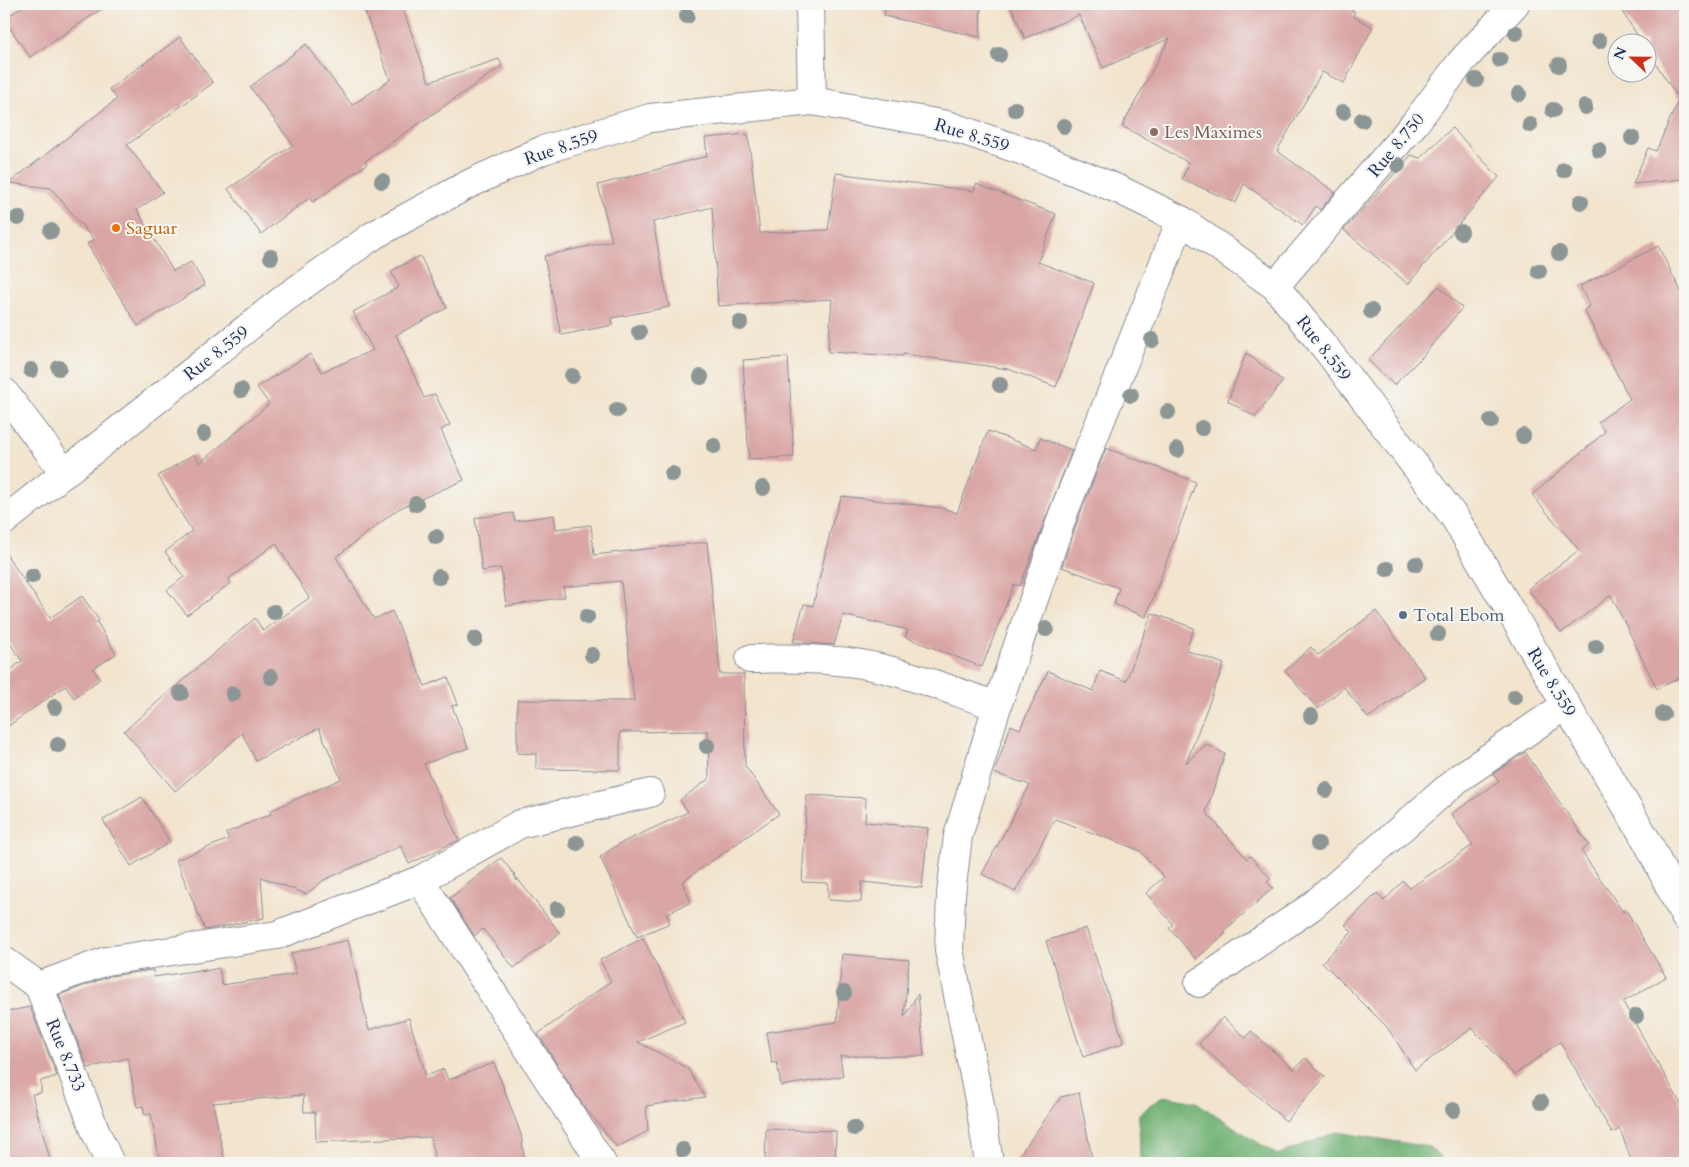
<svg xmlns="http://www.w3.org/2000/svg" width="1689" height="1167" font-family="Cardo,serif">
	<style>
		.forest { fill: #6eb072; stroke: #447068 }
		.building { fill: #d9a6a5 }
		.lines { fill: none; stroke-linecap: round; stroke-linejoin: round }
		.street-casing { stroke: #868a96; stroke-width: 30 }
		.secondary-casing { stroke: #868a96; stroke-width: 30 }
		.street { stroke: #fff; stroke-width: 28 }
		.secondary { stroke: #fff; stroke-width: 28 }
		.tree { fill: #8b9695 }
		.education-dot { fill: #8d6e63; stroke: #f6f6f2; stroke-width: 2 }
		.food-dot { fill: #e8710a; stroke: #f6f6f2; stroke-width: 2 }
		.service-dot { fill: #5c6f8a; stroke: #f6f6f2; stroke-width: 2 }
		.labels { text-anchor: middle; stroke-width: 4; stroke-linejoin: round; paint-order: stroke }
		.education-label { font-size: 18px; fill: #785e54; stroke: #f6f6f2; text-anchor: start }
		.street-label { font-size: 18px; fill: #1b2f5e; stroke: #f6f6f2 }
		.food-label { font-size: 18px; fill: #c56008; stroke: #f6f6f2; text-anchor: start }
		.service-label { font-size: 18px; fill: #4e5e75; stroke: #f6f6f2; text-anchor: start }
	</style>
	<rect width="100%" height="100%" fill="#f6f6f2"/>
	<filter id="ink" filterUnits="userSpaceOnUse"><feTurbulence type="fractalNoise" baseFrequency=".02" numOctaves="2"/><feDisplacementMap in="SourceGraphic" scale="10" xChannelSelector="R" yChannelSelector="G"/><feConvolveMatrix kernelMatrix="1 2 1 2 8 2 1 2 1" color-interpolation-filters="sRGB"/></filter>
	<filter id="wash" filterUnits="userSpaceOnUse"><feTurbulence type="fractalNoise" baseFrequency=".0096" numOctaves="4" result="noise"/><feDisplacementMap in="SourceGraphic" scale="20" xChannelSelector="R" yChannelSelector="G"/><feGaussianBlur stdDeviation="1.12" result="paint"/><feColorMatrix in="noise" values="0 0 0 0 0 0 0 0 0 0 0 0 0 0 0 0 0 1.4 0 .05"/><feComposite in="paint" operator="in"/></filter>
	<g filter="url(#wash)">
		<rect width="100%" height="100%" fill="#f2e4cd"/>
		<!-- forest -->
		<path class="forest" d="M1163 1096 1196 1102 1277 1155 1337 1132 1429 1147 1446 1163H1140L1139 1114Z"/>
		<g id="blocks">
			<!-- building -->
			<g class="building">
				<path d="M26 4H109L30 57 4 19Z"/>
				<path d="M362 4H401L429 82 499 59 502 66 365 161 367 164 313 202 309 198 261 234 228 189 293 145 250 87 306 44 352 105 390 80Z"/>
				<path d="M886 4H981L980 37 884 16Z"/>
				<path d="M1010 4H1339L1355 12 1353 16 1373 27 1344 83 1322 72 1277 151 1335 192 1320 210 1316 206 1303 225 1244 184 1236 203 1182 179 1189 163 1122 126 1170 38 1103 68 1079 15 1025 38Z"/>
				<path d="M1617 4H1676L1685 17V150L1680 161 1685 163V179L1633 184 1648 148 1656 151 1679 99 1646 49V42H1642Z"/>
				<path d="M180 37 213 83 127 145 163 192 137 210 173 271 191 262 205 285 138 326 87 244 94 240 51 188 9 183 117 99 109 89Z"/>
				<path d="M1452 128 1499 177 1408 284 1344 230 1411 155 1420 158Z"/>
				<path d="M748 134 760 233 828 230 836 173 974 191 976 184 1056 214 1038 262 1094 283 1056 387 1008 369 903 354V356L828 352 832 299 718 306 712 207 653 222 669 307 612 318 613 325 561 335 544 256 612 241 598 185 707 156 705 138Z"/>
				<path d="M1658 246 1685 299V675L1657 689 1611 595 1561 633 1528 589 1579 550 1532 495 1605 432 1598 422 1630 399 1584 310 1590 306 1580 286Z"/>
				<path d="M420 256 447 308 396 335 424 398 435 394 450 425 441 430 464 480 398 509 336 557 374 619 392 611 425 686 448 677 458 704 452 706 468 748 424 764 459 840 409 864 401 846 324 880 306 894 261 877 264 918 205 930 176 860 229 839 226 833 271 814 270 811 341 779 319 728 256 761 242 733 175 791 124 731 255 618 263 631 309 598 276 543 229 579 231 583 187 615 167 590 184 577 165 552 192 531 158 476 194 454 200 463 269 404 257 387 310 354 322 372 373 350 353 312 399 287 391 271Z"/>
				<path d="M1439 286 1462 308 1422 357 1394 385 1368 360Z"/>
				<path d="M1246 353 1283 381 1255 417 1228 401Z"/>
				<path d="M788 357 794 457 749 459 743 360Z"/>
				<path d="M988 431 1036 449 1040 438 1072 450 1020 586 1014 584 982 667 905 637 908 630 843 615 834 645 793 642 804 604 813 606 833 520 842 496 942 508 957 513Z"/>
				<path d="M1106 448 1196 482 1146 617 1114 604 1119 588 1062 567 1080 514Z"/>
				<path d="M513 513 515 521 554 515 556 529 591 525 594 555 707 542 720 674H744L745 766 779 814 682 882 691 902 666 914 670 923 637 937 600 857 619 844 688 812 680 800 709 779 708 731 620 732V770L536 769V754L517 753V700L634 701 621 581 563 587 565 597 506 606 501 568 482 571 475 518Z"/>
				<path d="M4 551 50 618 82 596 99 620 97 622 116 654 93 669 100 679 74 698 65 686 4 729V675L22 661 4 635Z"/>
				<path d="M1376 611 1425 677 1368 718 1344 687 1318 709 1285 671 1311 647 1318 655Z"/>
				<path d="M1152 613 1194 628 1186 650 1224 664 1186 763 1206 744 1225 754 1206 812 1247 859 1250 856 1271 879 1267 882 1273 888 1224 931 1226 933 1196 959 1169 928 1173 924 1146 893 1164 877 1139 850 1055 819 1015 892 982 874 1030 785 994 773 1011 725 1020 729 1048 671 1093 691 1100 671 1126 681Z"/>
				<path d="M1525 752 1589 845 1581 851 1623 912 1626 910 1666 977 1623 1002 1685 1111V1163H1632L1620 1129 1612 1133 1560 1042 1514 1075 1472 1028 1415 1070 1387 1027 1322 962 1352 932 1345 925 1377 893 1384 901 1403 881 1410 888 1473 845 1451 814 1499 782 1493 774Z"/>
				<path d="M807 795 866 798 865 822 928 828 922 888 862 882 861 902 828 900V883L802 882Z"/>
				<path d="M142 797 170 842 131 866 103 820Z"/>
				<path d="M501 858 514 874 517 881V878L560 933 514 968 483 929 474 936 450 898Z"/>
				<path d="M1086 928 1124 1043 1083 1057 1046 941Z"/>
				<path d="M643 938 685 1022 638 1042 687 1068 705 1097 646 1106 648 1131 617 1147 582 1104 538 1034 611 981 600 960Z"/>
				<path d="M348 940 369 1030 409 1018 426 1076 444 1069 448 1080 494 1063 521 1134 525 1163H435L431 1137 316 1142 315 1112H304L303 1095 213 1103 225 1163H160L151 1114 145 1115 143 1106 137 1107 128 1058 88 1068 59 995 110 976 153 970 154 977 206 969 201 972 219 968 222 985 296 974 291 953Z"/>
				<path d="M842 954 909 960 904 1017 918 994 924 1056H840L843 1076 781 1086 777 1062 772 1063 767 1032 837 1022Z"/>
				<path d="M30 1007 57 1076 41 1081V1093L32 1094 51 1163H4V1012Z"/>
				<path d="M1223 1017 1246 1038 1251 1031 1294 1070 1305 1058 1325 1077 1286 1121 1199 1044Z"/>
				<path d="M1079 1093 1093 1163H1014L1061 1097Z"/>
				<path d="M766 1129 836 1131 835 1163H765Z"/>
			</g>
		</g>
	</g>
	<g filter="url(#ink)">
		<use href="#blocks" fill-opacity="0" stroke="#868a96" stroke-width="1"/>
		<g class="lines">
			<!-- street casing -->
			<g class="street-casing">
				<g id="street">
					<path d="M810 4 812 101"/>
					<path d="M1275 286 1415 123 1462 61 1515 4"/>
					<path d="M4 392 65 473"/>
					<path d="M750 659C787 658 823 658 861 664 907 672 952 691 997 706"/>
					<path d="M420 880 602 1163"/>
					<path d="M4 961 39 986 97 1135 110 1163"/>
					<path d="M1199 983 1311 907 1459 778 1566 705"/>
					<path d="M39 986 106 961 277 935 420 880 520 824 650 793"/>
					<path d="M989 1163 980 1105 949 950 951 894 958 836 997 706 1065 509 1181 220"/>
				</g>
			</g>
			<!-- secondary casing -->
			<g class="secondary-casing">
				<path id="secondary" d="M4 521 285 298 374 235 469 184 543 150 650 118 812 101 947 125 1032 154 1120 190 1181 220 1275 286 1327 350 1455 518 1647 841 1685 917"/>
			</g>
			<!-- street -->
			<use href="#street" class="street"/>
			<!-- secondary -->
			<use href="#secondary" class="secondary"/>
		</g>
		<!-- trees -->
		<g class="tree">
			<circle cx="687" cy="16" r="8"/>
			<circle cx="1516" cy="33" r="8"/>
			<circle cx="1599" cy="41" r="8"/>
			<circle cx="999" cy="55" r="8"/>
			<circle cx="1500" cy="60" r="8"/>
			<circle cx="1559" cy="65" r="8"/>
			<circle cx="1476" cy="80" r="8"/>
			<circle cx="1519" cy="94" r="8"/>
			<circle cx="1585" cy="107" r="8"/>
			<circle cx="1015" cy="109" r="8"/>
			<circle cx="1553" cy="110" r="8"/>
			<circle cx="1343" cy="112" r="8"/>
			<circle cx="1362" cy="120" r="8"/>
			<circle cx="1530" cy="125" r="8"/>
			<circle cx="1064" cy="126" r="8"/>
			<circle cx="1632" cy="138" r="8"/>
			<circle cx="1599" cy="150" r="8"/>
			<circle cx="1398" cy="165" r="8"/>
			<circle cx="1564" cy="170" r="8"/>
			<circle cx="382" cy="181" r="8"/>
			<circle cx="1581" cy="202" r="8"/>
			<circle cx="18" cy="218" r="8"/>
			<circle cx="51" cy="231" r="8"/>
			<circle cx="1461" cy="232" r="8"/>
			<circle cx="1559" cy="253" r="8"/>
			<circle cx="271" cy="257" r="8"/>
			<circle cx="1539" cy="271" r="8"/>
			<circle cx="1371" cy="311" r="8"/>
			<circle cx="740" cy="323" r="8"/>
			<circle cx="639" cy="332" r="8"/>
			<circle cx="1152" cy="340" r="8"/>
			<circle cx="59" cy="368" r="8"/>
			<circle cx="31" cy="370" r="8"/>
			<circle cx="572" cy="376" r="8"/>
			<circle cx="701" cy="377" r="8"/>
			<circle cx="1000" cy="385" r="8"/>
			<circle cx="241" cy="390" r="8"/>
			<circle cx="1131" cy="395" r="8"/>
			<circle cx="617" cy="410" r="8"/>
			<circle cx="1168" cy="412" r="8"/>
			<circle cx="1491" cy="421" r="8"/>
			<circle cx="1202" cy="428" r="8"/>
			<circle cx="204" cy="434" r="8"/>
			<circle cx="1523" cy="436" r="8"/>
			<circle cx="714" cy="446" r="8"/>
			<circle cx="1177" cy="450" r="8"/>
			<circle cx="672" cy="474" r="8"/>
			<circle cx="763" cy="488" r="8"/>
			<circle cx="416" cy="504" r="8"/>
			<circle cx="436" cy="537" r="8"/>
			<circle cx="1416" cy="564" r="8"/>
			<circle cx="1387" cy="569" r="8"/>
			<circle cx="32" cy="576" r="8"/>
			<circle cx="439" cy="577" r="8"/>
			<circle cx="274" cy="612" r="8"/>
			<circle cx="587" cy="617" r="8"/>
			<circle cx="1046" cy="629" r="8"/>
			<circle cx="1438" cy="634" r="8"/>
			<circle cx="475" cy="639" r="8"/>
			<circle cx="1596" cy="647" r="8"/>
			<circle cx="592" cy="655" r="8"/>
			<circle cx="271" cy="677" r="8"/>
			<circle cx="181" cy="693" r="8"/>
			<circle cx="233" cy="694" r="8"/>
			<circle cx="1515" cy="697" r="8"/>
			<circle cx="55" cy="707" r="8"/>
			<circle cx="1663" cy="714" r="8"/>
			<circle cx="1311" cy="716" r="8"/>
			<circle cx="58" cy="745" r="8"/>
			<circle cx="707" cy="746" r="8"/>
			<circle cx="1326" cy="790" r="8"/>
			<circle cx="577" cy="843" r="8"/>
			<circle cx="1318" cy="844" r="8"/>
			<circle cx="557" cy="909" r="8"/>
			<circle cx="844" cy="993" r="8"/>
			<circle cx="1636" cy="1016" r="8"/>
			<circle cx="1541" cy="1102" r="8"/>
			<circle cx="1453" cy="1110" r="8"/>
			<circle cx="854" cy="1128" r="8"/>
			<circle cx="683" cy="1150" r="8"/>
		</g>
	</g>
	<!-- markers -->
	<circle class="education-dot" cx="1154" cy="132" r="5"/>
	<circle class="food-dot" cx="116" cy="228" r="5"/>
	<circle class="service-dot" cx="1403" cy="615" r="5"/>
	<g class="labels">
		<!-- education labels -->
		<g class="education-label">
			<text x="1164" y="138">Les Maximes</text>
		</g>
		<!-- street labels -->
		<g class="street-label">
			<text transform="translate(972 135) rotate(17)" y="6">Rue 8.559</text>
			<text transform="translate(1396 145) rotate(-50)" y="6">Rue 8.750</text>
			<text transform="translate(561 147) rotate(-19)" y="6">Rue 8.559</text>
			<text transform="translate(1324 348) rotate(52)" y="6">Rue 8.559</text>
			<text transform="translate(216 353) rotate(-38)" y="6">Rue 8.559</text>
			<text transform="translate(1552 682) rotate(59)" y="6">Rue 8.559</text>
			<text transform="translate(66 1055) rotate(68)" y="6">Rue 8.733</text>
		</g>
		<!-- food labels -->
		<g class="food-label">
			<text x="126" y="234">Saguar</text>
		</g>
		<!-- service labels -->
		<g class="service-label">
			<text x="1413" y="621">Total Ebom</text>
		</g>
	</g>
	<!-- margin -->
	<rect width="1689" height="1167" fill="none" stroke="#f6f6f2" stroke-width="20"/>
	<!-- north arrow -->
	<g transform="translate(1632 58) rotate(292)"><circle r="24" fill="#f6f6f2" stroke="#9ea6b7"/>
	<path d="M0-4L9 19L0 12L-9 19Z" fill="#c8321e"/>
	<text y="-8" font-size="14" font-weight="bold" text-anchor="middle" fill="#1b2f5e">N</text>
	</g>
</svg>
